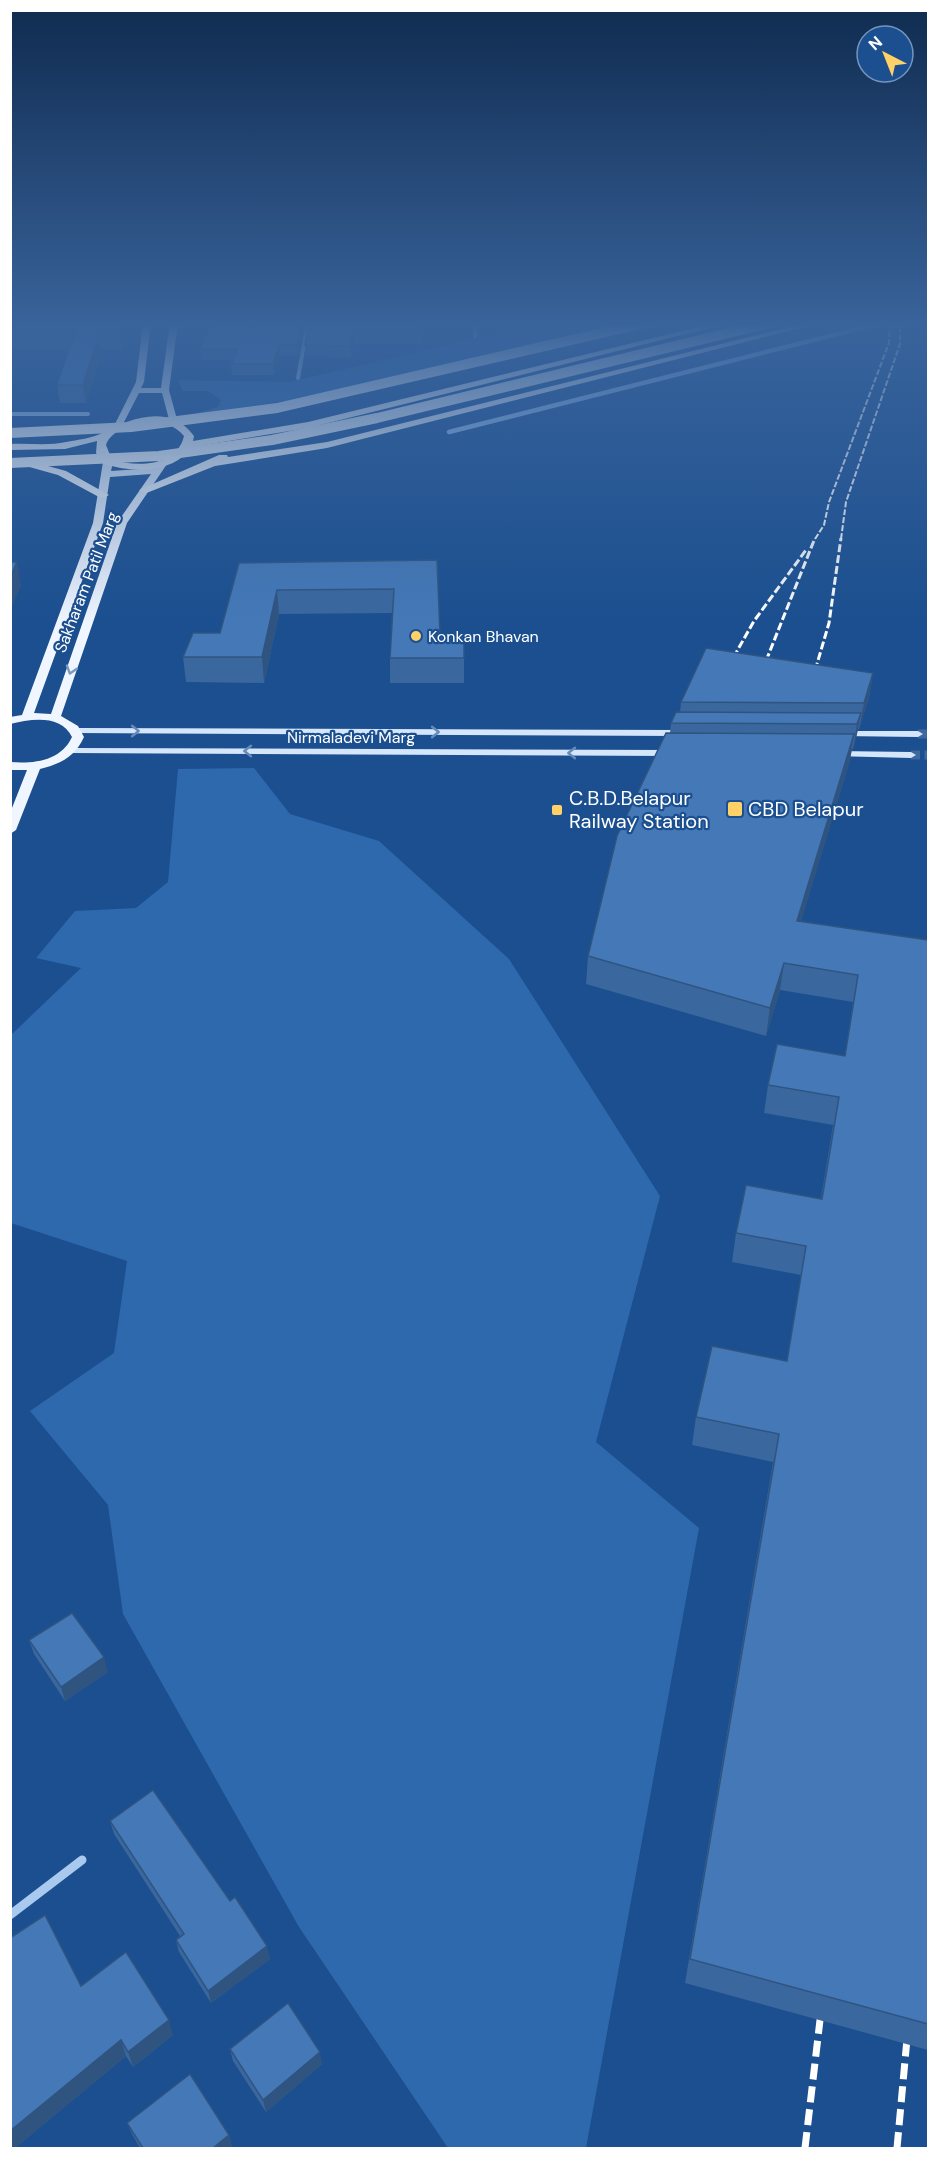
<svg xmlns="http://www.w3.org/2000/svg" width="939" height="2159" font-family="'DM Sans',sans-serif">
	<style>
		.green { fill: #2e69ad }
		.lines { fill: none; stroke-linecap: round; stroke-linejoin: round }
		.stream { stroke: #9cc4f0; stroke-width: 4.5 }
		.secondary-tunnel { stroke: #3d69a0; stroke-width: 9; stroke-dasharray: 9 4.5; stroke-linecap: butt }
		.minor-far1 { stroke: #a9c9ee; stroke-width: 4 }
		.minor { stroke: #a9c9ee; stroke-width: 9 }
		.secondary { fill: #d6e6fa; fill-rule: evenodd }
		.primary { fill: #f0f6ff; fill-rule: evenodd }
		.motorway { fill: #fff; fill-rule: evenodd }
		.rail-far2 { stroke: #fff; stroke-width: 2; stroke-dasharray: 6 2; stroke-linecap: butt }
		.rail-far1 { stroke: #fff; stroke-width: 3; stroke-dasharray: 8 3; stroke-linecap: butt }
		.rail { stroke: #fff; stroke-width: 7; stroke-dasharray: 16 7; stroke-linecap: butt }
		.motorway-bridge { stroke: #fff; stroke-width: 10 }
		.wall { fill: #3a679d }
		.shaded-wall { fill: #305480 }
		.building { fill: #4478b7; stroke: #305480; stroke-width: 1.5 }
		.oneway { stroke: #7b9ac1 }
		.oneway2 { stroke: #668bba }
		.poi-dot { fill: #ffd166; stroke: #1b4f8f; stroke-width: 2 }
		.labels { text-anchor: middle; stroke-width: 4.5; stroke-linejoin: round; paint-order: stroke }
		.far-street-label { font-size: 16px; fill: #fff; stroke: #1b4f8f }
		.far-poi-label { font-size: 16px; fill: #fff; stroke: #1b4f8f; text-anchor: start }
		.poi-label { font-size: 20px; fill: #fff; stroke: #1b4f8f; text-anchor: start }
	</style>
	<rect width="100%" height="100%" fill="#1b4f8f"/>
	<!-- green -->
	<g class="green">
		<path d="M545 322H633L285 401 187 416 218 407 221 400 208 391H183L178 380 289 382Z"/>
		<path d="M254 768 290 814 379 841 509 959 660 1196 596 1442 699 1528 586 2148H448L299 1927 123 1614 108 1505 30 1411 114 1353 127 1261 11 1223V1035L81 968 36 958 75 911 136 908 168 882 178 769Z"/>
	</g>
	<g class="lines">
		<!-- stream -->
		<path class="stream" d="M449 432 885 322"/>
		<!-- secondary-tunnel -->
		<g class="secondary-tunnel">
			<path d="M918 734H928"/>
			<path d="M911 755H928"/>
		</g>
		<!-- minor-far1 -->
		<g class="minor-far1">
			<path d="M475 322V337"/>
			<path d="M500 322H527"/>
			<path d="M298 378 308 322"/>
			<path d="M10 414H88"/>
		</g>
		<!-- minor -->
		<path class="minor" d="M10 1915 82 1860"/>
		<!-- secondary -->
		<g class="secondary">
			<path d="M76 728 681 730 686 733 681 736 73 733 71 731Z"/>
			<path d="M843 731H918L923 734 918 737 840 736 838 734Z"/>
			<path d="M71 748 672 750 677 753 672 756 68 753V749Z"/>
			<path d="M837 751 911 752 916 755 911 758 834 756 832 754Z"/>
		</g>
		<!-- primary -->
		<g class="primary">
			<path d="M143 322H151L144 382 141 388H161L170 322H178L169 390 178 423 174 426 170 423 162 393H139L122 426 115 428 114 426 136 382Z"/>
			<path d="M108 459 113 462 111 471 154 468 162 461 167 464 127 523 61 716 78 726 84 737C75 757 60 764 40 769L16 830 10 834V813L27 770H10V762C34 764 61 761 72 737 61 714 31 719 10 724V717L22 715 93 523 103 462ZM151 474 117 523 51 714 34 713 103 523 110 477Z"/>
		</g>
		<!-- motorway -->
		<g class="motorway">
			<path d="M719 322H734L308 428 192 447C172 474 134 473 104 464L96 453 97 441 65 449 10 450V444C28 443 49 446 66 442 77 440 93 438 102 433 131 418 170 403 194 436L193 441 308 422ZM148 423C163 423 174 424 184 436 177 467 137 467 112 460L106 445C111 430 132 424 148 423Z"/>
			<path d="M809 322H824L327 448 215 466 149 492 145 493 139 490 219 455H227L228 457 327 442Z"/>
			<path d="M19 458 66 471 109 495 103 498 99 497 58 475 15 463 14 461Z"/>
		</g>
		<!-- rail-far2 -->
		<g class="rail-far2">
			<path d="M815 539 824 525 829 502 889 343 890 322"/>
			<path d="M841 539 846 502 900 344V322"/>
		</g>
		<!-- rail-far1 -->
		<g class="rail-far1">
			<path d="M728 667 754 621 806 550"/>
			<path d="M762 671 815 538"/>
			<path d="M812 681 829 623 841 538"/>
		</g>
		<!-- rail -->
		<g class="rail">
			<path d="M805 2148 822 2003"/>
			<path d="M897 2148 908 2028"/>
		</g>
		<!-- motorway-bridge -->
		<g class="motorway-bridge">
			<path d="M10 433 131 427 277 408 649 322"/>
			<path d="M10 463 159 456 272 440 377 418 774 322"/>
		</g>
	</g>
	<!-- wall -->
	<g class="wall">
		<path d="M10 322H133L122 349H102L86 403H60L57 385 69 349H10Z"/>
		<path d="M310 322H426L422 344H354L351 357 306 356 305 345Z"/>
		<path d="M302 332 298 356H280L274 375H232L231 364 233 360H201L200 349Z"/>
		<path d="M437 560 440 633H464V683H390V658L392 613 279 614 264 683 186 682 183 657 220 633 239 563Z"/>
		<path d="M873 673 869 698 859 729H858L853 749H852L850 760 801 921 928 940V2050L685 1983 773 1462 692 1445 696 1417 787 1361 801 1275 732 1262 736 1233 821 1198 833 1125 764 1113 768 1085 845 1056 853 1002 780 990 766 1036 586 984 588 956 670 733 671 723 680 712 681 702Z"/>
		<path d="M29 1640 108 1672 65 1701 34 1654Z"/>
		<path d="M110 1821 270 1959 211 2003 179 1952 176 1940 180 1936 114 1834Z"/>
		<path d="M81 1986 173 2035 133 2067 126 2056 15 2148H10Z"/>
		<path d="M230 2049 322 2064 266 2112 233 2061Z"/>
		<path d="M127 2123 229 2135 232 2147 230 2148H140L132 2134Z"/>
	</g>
	<!-- shaded-wall -->
	<g class="shaded-wall">
		<path d="M124 322H133L122 349 120 332Z"/>
		<path d="M301 322 302 332 298 356 297 345Z"/>
		<path d="M424 322H426L422 344V333Z"/>
		<path d="M100 332 102 349 86 403 83 385Z"/>
		<path d="M353 333 354 344 351 357 350 346Z"/>
		<path d="M279 345 280 356 274 375 273 364Z"/>
		<path d="M17 562 21 586 10 611V577Z"/>
		<path d="M277 590 279 614 264 683 262 657Z"/>
		<path d="M873 673 869 698 859 729 864 703Z"/>
		<path d="M861 713 856 739 853 749 857 724Z"/>
		<path d="M854 734 850 760 793 948 797 921Z"/>
		<path d="M784 963 780 990 766 1036 770 1008Z"/>
		<path d="M104 1657 108 1672 65 1701 61 1687Z"/>
		<path d="M267 1946 270 1959 211 2003 208 1991Z"/>
		<path d="M169 2020 173 2035 133 2067 128 2052Z"/>
		<path d="M121 2040 126 2056 15 2148H10V2131Z"/>
		<path d="M320 2052 322 2064 266 2112 263 2100Z"/>
		<path d="M229 2135 232 2147 230 2148H213Z"/>
	</g>
	<!-- building -->
	<g class="building">
		<path d="M10 322H124L120 332H100L83 385H57L75 332H10Z"/>
		<path d="M211 322H301L297 345H279L273 364H231L237 349H200Z"/>
		<path d="M310 322H424L422 333H353L350 346 305 345Z"/>
		<path d="M437 560 440 633H464V658H390L394 589 277 590 262 657H183L193 633H220L239 563Z"/>
		<path d="M10 562H17L10 577Z"/>
		<path d="M706 648 873 673 864 703 681 702Z"/>
		<path d="M676 712 861 713 857 724 671 723Z"/>
		<path d="M666 733 854 734 797 921 928 940V2024L690 1959 779 1434 696 1417 712 1346 787 1361 806 1246 736 1233 746 1185 822 1199 839 1097 768 1085 777 1044 845 1056 858 975 784 963 770 1008 588 956 617 836Z"/>
		<path d="M72 1613 104 1657 61 1687 29 1640Z"/>
		<path d="M153 1790 230 1901 235 1897 267 1946 208 1991 176 1940 184 1934 110 1821Z"/>
		<path d="M45 1915 81 1986 126 1952 169 2020 128 2052 121 2040 10 2131V1938Z"/>
		<path d="M288 2003 320 2052 263 2100 230 2049Z"/>
		<path d="M190 2074 229 2135 213 2148H143L127 2123Z"/>
	</g>
	<!-- one-way arrows -->
	<defs><path id="oneway-chevron" d="M-2-3.5L2.5 0L-2 3.5" fill="none" stroke-width="1.6" stroke-linecap="round" stroke-linejoin="round" transform="scale(1.5)"/></defs>
	<use class="oneway" href="#oneway-chevron" transform="translate(71 670) rotate(108)"/>
	<g class="oneway2">
		<use href="#oneway-chevron" transform="translate(135 731)"/>
		<use href="#oneway-chevron" transform="translate(435 732)"/>
		<use href="#oneway-chevron" transform="translate(248 751) rotate(-180)"/>
		<use href="#oneway-chevron" transform="translate(572 753) rotate(-180)"/>
	</g>
	<!-- sky -->
	<linearGradient id="sky" x2="0" y2="1"><stop stop-color="#0f2b4f"/><stop offset="0.52" stop-color="#39639b"/><stop offset="1" stop-color="#39639b" stop-opacity="0"/></linearGradient>
	<rect width="939" height="624" fill="url(#sky)"/>
	<!-- markers -->
	<g class="poi-dot">
		<circle cx="416" cy="636" r="6"/>
		<rect x="727" y="801" width="16" height="16" rx="3"/>
		<rect x="551" y="804" width="12" height="12" rx="3"/>
	</g>
	<g class="labels">
		<!-- far-street labels -->
		<g class="far-street-label">
			<text transform="translate(86 582) rotate(-69)" y="6">Sakharam Patil Marg</text>
			<text x="351" y="743">Nirmaladevi Marg</text>
		</g>
		<!-- far-poi labels -->
		<g class="far-poi-label">
			<text x="428" y="642">Konkan Bhavan</text>
		</g>
		<!-- poi labels -->
		<g class="poi-label">
			<text x="569" y="805">C.B.D.Belapur<tspan x="569" dy="23">Railway Station</tspan></text>
			<text x="748" y="816">CBD Belapur</text>
		</g>
	</g>
	<!-- border -->
	<rect width="939" height="2159" fill="none" stroke="#ffffff" stroke-width="24"/>
	<!-- north arrow -->
	<g transform="translate(885 54) rotate(318)"><circle r="28" fill="#1b4f8f" stroke="#7695bc" stroke-width="1.5"/>
	<path d="M0-4.5L10 22L0 15L-10 22Z" fill="#ffd166"/>
	<text y="-9" font-size="16" font-weight="bold" text-anchor="middle" fill="#ffffff">N</text>
	</g>
</svg>
